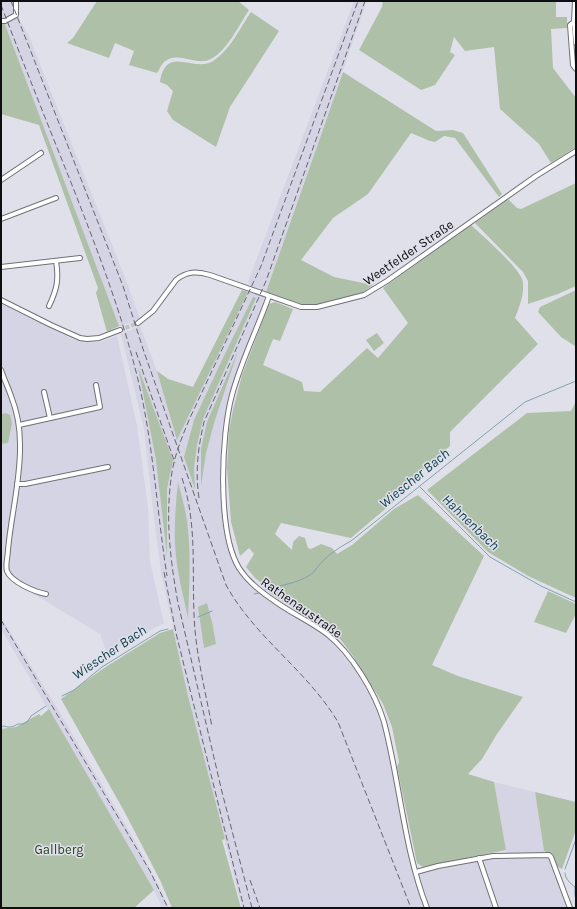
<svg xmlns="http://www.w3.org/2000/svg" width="577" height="909" font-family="Karla,sans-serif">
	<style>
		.built { fill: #d4d4e5 }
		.green { fill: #aec1a8 }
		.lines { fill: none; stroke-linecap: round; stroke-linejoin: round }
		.stream { stroke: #80a2ae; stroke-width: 1 }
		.minor-tunnel { stroke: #c0c0c9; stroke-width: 4; stroke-dasharray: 4 2; stroke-linecap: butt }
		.minor-casing { stroke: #707078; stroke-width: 6 }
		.minor { stroke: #fff; stroke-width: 4 }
		.rail { stroke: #65656b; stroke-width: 1; stroke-dasharray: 6 3; stroke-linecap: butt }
		.labels { text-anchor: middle; stroke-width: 3; stroke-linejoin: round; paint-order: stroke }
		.street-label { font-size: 13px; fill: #0e0d11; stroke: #e0e0ea }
		.park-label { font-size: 13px; fill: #24401a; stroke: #e0e0ea }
		.water-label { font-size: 14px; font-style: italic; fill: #0f414f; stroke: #e0e0ea }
	</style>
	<rect width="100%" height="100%" fill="#e0e0ea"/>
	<!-- built -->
	<g class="built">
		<path d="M1 1H13L20 21 28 34 126 280 140 319 119 326 1 14Z"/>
		<path d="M354 1H367L266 292 257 287 254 294 263 297 264 301 254 331 239 367 227 404 221 439 220 464 221 507 227 545 236 568 251 587 280 608 330 640 351 665 372 698 383 729 398 801 415 874 485 858 505 857 506 850 494 782 535 792 544 851 549 857 568 908H242L188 696 161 572 153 510 144 429 121 334 140 326 157 371 168 379 193 387 242 290 248 292 251 285 248 282Z"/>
		<path d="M1 302 75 340 100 342 117 336 137 425 148 508 150 562 164 623 107 653 100 634 14 582 6 576 1 563V444L8 443 6 413 1 414Z"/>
		<path d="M1 617 56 706 136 843 160 888 169 908H162L154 890 1 629Z"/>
	</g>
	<!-- green -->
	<g class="green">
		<path d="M97 1H238L249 10C239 25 227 51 211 59 195 67 177 49 163 63 161 65 159 70 157 73L129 65 134 51 115 43 109 58 67 43 73 38Z"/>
		<path d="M383 1H556V17H567V28L551 29 553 68 576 98V147L551 163 539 144 500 109 494 47 465 51 454 37 450 52 455 55 435 85 421 90 359 50 382 7Z"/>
		<path d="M251 12 279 31 230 107 216 147 173 120 167 111 173 91 167 85 160 82C166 44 193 73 213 61 230 50 240 28 251 12Z"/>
		<path d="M1 14 119 326 107 332 96 293 98 288 39 125 1 114Z"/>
		<path d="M343 72 436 131 453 130 463 133 502 194 499 197 455 138 444 136 435 142 430 141 411 133 368 194 333 218 301 260 334 277 373 285 362 293 317 305H301L266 292Z"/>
		<path d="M576 183V286L558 294 528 304V281L523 272 475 223 508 199 517 208 521 209Z"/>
		<path d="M471 225C483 236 517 266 522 279 526 291 519 308 515 318L538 344 450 432V446L399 490 404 493 351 538 281 523 275 534 292 550 293 542 299 536 305 538 308 548 311 549 321 544 332 548 337 554 352 545 394 509 418 495 484 556 432 665 458 676 523 697 497 734 482 759 468 774 494 782 506 850 423 867 417 863 397 767 399 762 392 727 383 704 353 656 341 640 315 620 277 598 269 592 267 587 255 578 246 567 254 554 249 548 240 556 231 522 227 468 229 430 233 410 242 375 269 304 275 302 293 309 280 341 273 339 263 365 302 382 304 391 320 392 367 348 378 358 408 323 383 288Z"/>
		<path d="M242 290 248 292 177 440 157 371 168 379 193 387Z"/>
		<path d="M576 290V345L575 346 561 337 538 312 540 307Z"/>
		<path d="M253 297 256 298 203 419 197 445 194 468 195 489 184 457 194 420 222 360Z"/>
		<path d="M377 333 384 343 374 351 366 340Z"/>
		<path d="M238 351 215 420 206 453 201 486V449L207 422Z"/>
		<path d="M138 367 173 460 167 489V556L156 460Z"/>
		<path d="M575 403H576V598L528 576 488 552 427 490 527 413 571 411Z"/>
		<path d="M6 413 10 415 12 423 8 443 1 444V414Z"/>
		<path d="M178 482C182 498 187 514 188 530 191 559 189 589 188 618 183 594 176 569 175 544 174 523 176 502 178 482Z"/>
		<path d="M548 591 576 604V614L566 633 534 622Z"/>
		<path d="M207 603 212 622 216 644 204 648 198 607Z"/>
		<path d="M173 629 188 696 225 839 222 840 241 908H172L160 880 124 811 61 699 104 668 160 633Z"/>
		<path d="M49 709 154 890 134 908H1V729L16 727 39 714 41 716Z"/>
		<path d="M535 792 576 802V830L562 869 556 866 553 855 544 851Z"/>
	</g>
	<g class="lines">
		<!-- stream -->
		<g class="stream">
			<path d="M419 486 490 557 541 586 576 602"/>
			<path d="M265 590C280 585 296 584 310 575 314 573 317 567 320 564 329 554 340 547 351 541L525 402 576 381"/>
			<path d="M254 594 259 593"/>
			<path d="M198 617 212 611"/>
			<path d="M62 696 74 690 102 667 160 631 168 629"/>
			<path d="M1 727 4 726C9 728 13 727 18 724H23L28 721 31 716 46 706"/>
			<path d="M565 869 576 839"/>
			<path d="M565 873C565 879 571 884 575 887V896L576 898"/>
		</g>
		<!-- minor-tunnel -->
		<path class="minor-tunnel" d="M120 330 138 323"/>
		<!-- minor casing -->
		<g class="minor-casing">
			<g id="minor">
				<path d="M575 1 574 22 576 43"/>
				<path d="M1 21H5L16 15V1"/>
				<path d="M574 22 570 25 573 65 576 69"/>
				<path d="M1 180 41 153"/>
				<path d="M1 219 56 198"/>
				<path d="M1 267 80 258"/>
				<path d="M269 296C257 330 241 361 232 395 221 435 217 532 239 568 248 582 262 593 276 602 293 614 311 622 327 634 351 653 375 692 384 722 400 783 404 849 427 908"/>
				<path d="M1 300 51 325 80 338 87 339 99 338 120 330"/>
				<path d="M49 306C57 289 59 280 56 261"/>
				<path d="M138 323 153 311 176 280C187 271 197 271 210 275L301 307H317L364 295 387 281 536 176 576 151"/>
				<path d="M1 370C4 379 8 387 11 396 17 411 20 428 20 444 21 479 11 515 8 550 8 556 5 565 7 571 11 582 35 592 46 594"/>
				<path d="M44 392 50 418"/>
				<path d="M19 425 100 407 96 385"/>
				<path d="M17 484H25L108 467"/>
				<path d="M479 858 496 908"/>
				<path d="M416 872 438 866 493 856 549 855 551 857 570 908"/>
			</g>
		</g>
		<!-- minor -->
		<use href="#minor" class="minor"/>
		<!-- rail -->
		<g class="rail">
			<path d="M11 1 123 286 143 349 226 585C256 639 306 669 338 722L411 908"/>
			<path d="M1 5C24 65 48 125 72 185 95 244 118 303 134 364 153 434 156 506 167 576"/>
			<path d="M136 352 175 463"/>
			<path d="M182 478C197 523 192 566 194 613 195 651 205 689 212 727"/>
			<path d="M199 498C195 472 198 448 204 422L266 281 365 1"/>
			<path d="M164 572 176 633 244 908"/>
			<path d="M1 620 150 871 168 908"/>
			<path d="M250 880 260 908"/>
			<path d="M252 908 222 792 178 603C170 559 165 516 172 472 175 454 182 437 189 420L261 266 358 1"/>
		</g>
	</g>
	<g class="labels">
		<!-- street labels -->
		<g class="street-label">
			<text transform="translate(408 252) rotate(-34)" y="5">Weetfelder Straße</text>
			<text transform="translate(302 607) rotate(35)" y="5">Rathenaustraße</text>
		</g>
		<!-- park labels -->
		<g class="park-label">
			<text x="59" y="854">Gallberg</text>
		</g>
		<!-- water labels -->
		<g class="water-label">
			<text transform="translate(414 478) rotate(-39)" y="5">Wiescher Bach</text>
			<text transform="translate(471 522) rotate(44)" y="5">Hahnenbach</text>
			<text transform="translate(109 652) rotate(-34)" y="5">Wiescher Bach</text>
		</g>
	</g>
	<!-- border -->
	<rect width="577" height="909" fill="none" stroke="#0e0d11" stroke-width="4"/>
</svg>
